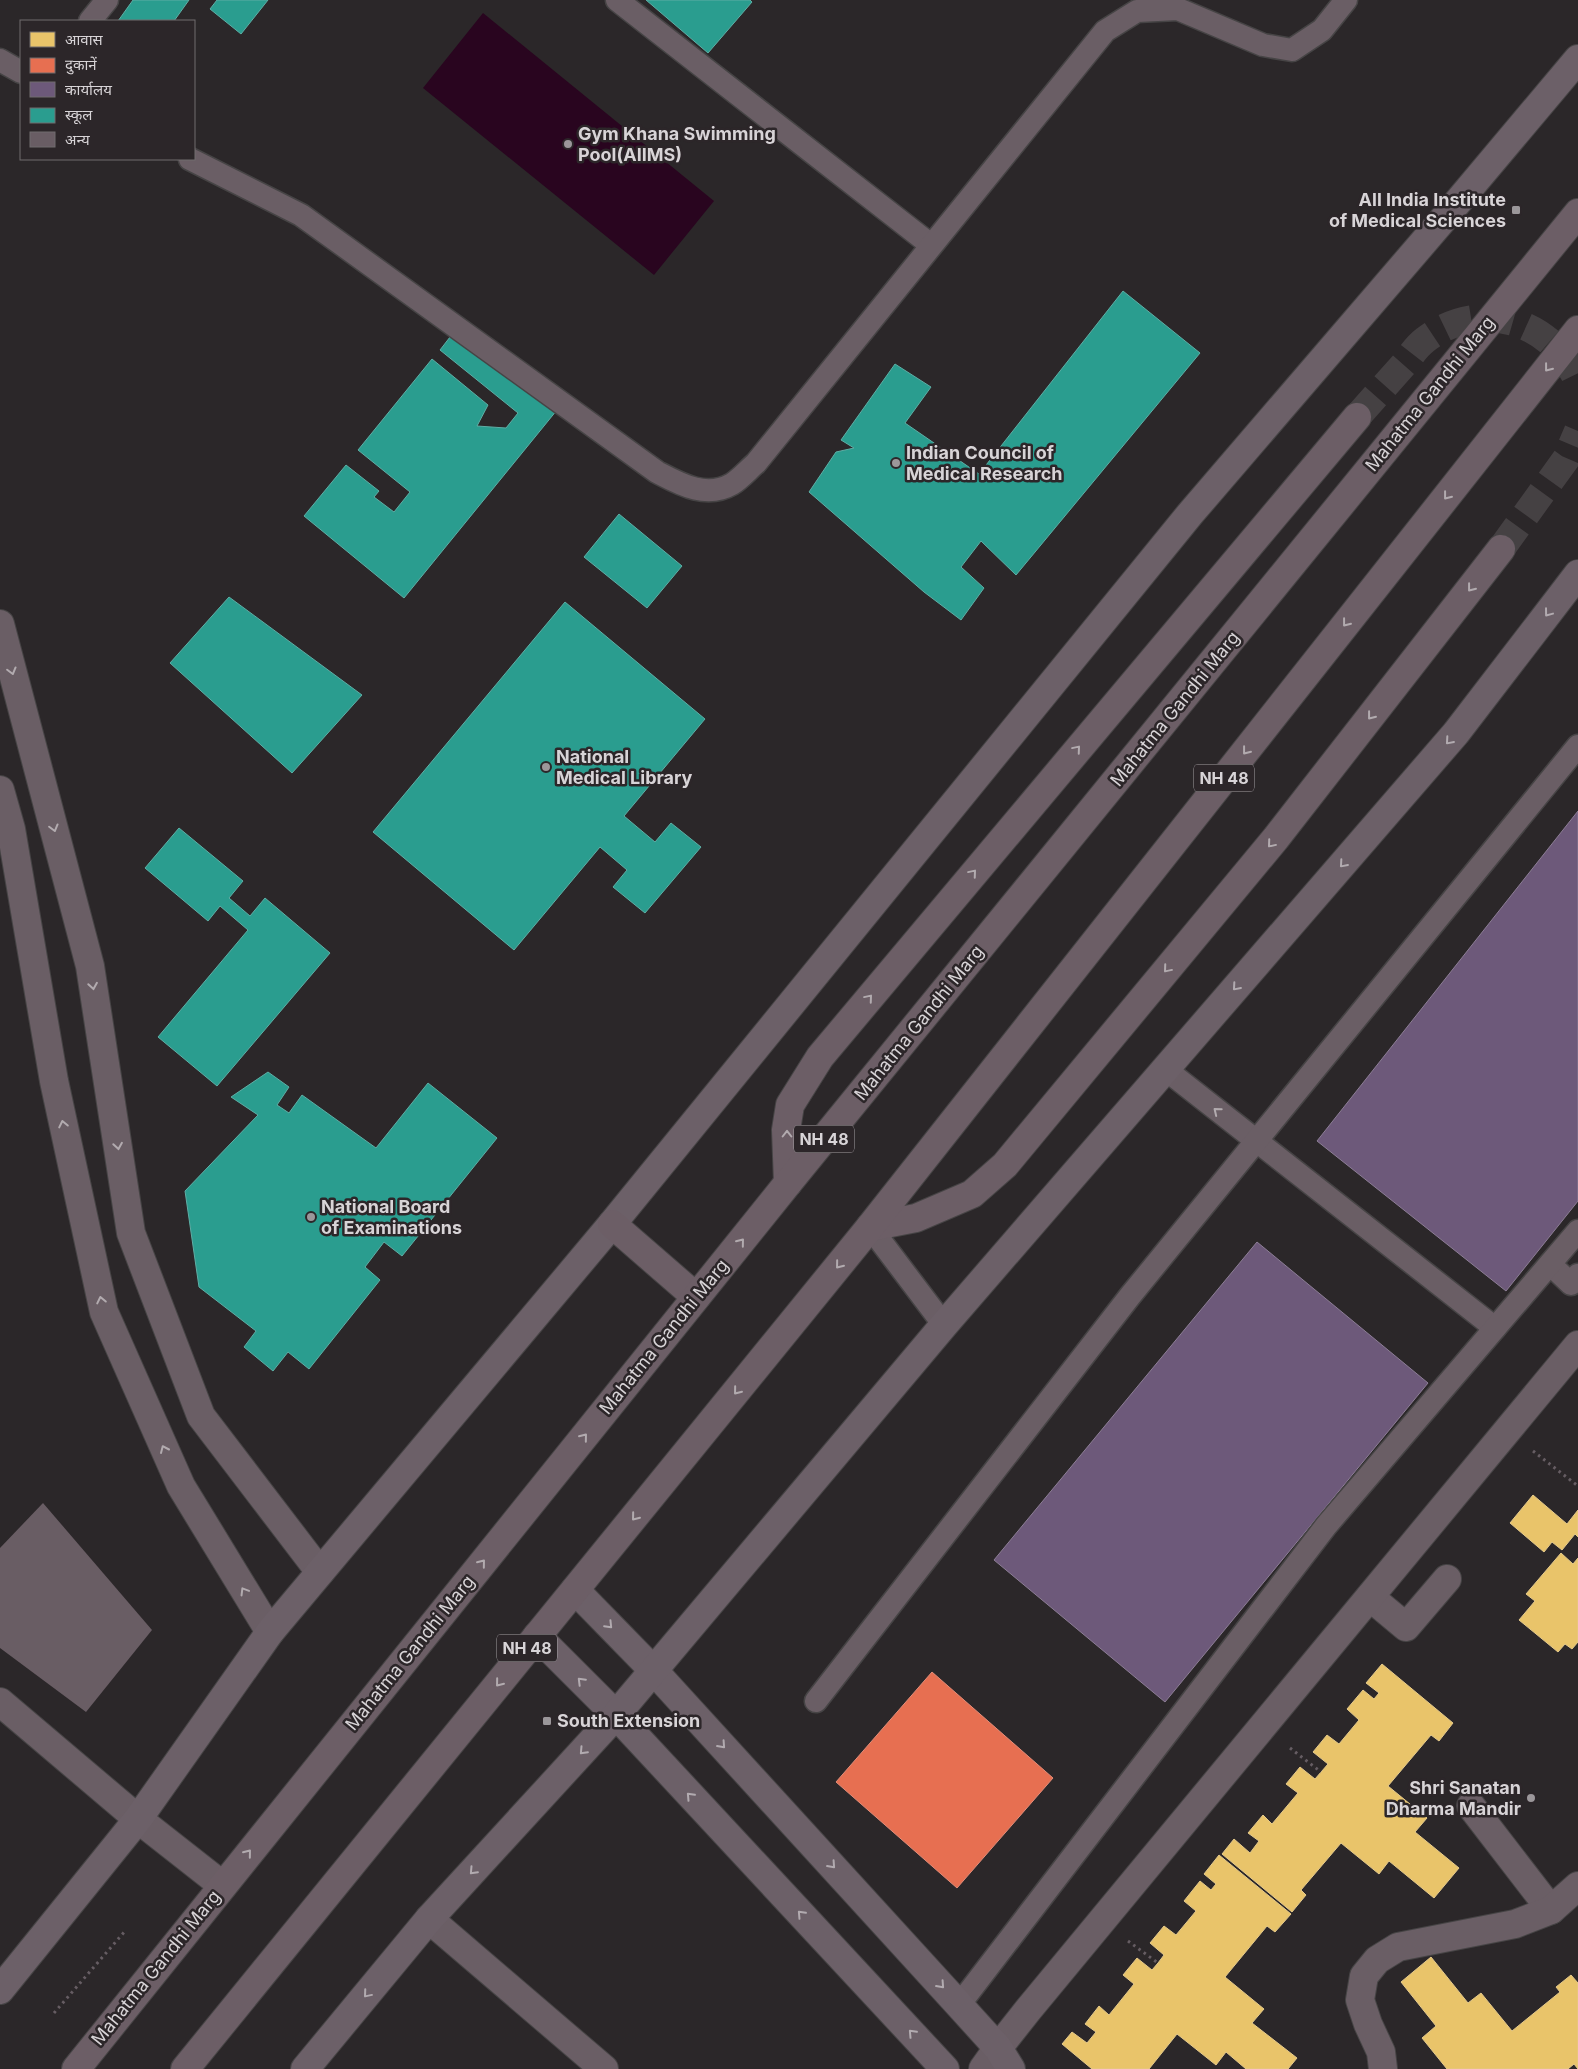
<svg xmlns="http://www.w3.org/2000/svg" width="1578" height="2069" font-family="Inter,'Noto Sans Devanagari',sans-serif">
	<style>
		.water { fill: #29051f }
		.homes { fill: #e9c46a; stroke: #e4c98b }
		.shops { fill: #e76f51; stroke: #e28d79 }
		.offices { fill: #6d597a; stroke: #8d7e96 }
		.schools { fill: #2a9d8f; stroke: #5eaea5 }
		.building { fill: #695d64 }
		.lines { fill: none; stroke-linecap: round; stroke-linejoin: round }
		.primary-tunnel { stroke: #454143; stroke-width: 28; stroke-dasharray: 28 14; stroke-linecap: butt }
		.lane-casing { stroke: #464445; stroke-width: 25 }
		.street-casing { stroke: #464445; stroke-width: 30 }
		.secondary-casing { stroke: #464445; stroke-width: 30 }
		.primary-casing { stroke: #464445; stroke-width: 30 }
		.path { stroke: #665d63; stroke-width: 3; stroke-dasharray: 2.5 4; stroke-linecap: butt }
		.lane { stroke: #6a5e65; stroke-width: 22 }
		.street { stroke: #6a5e65; stroke-width: 28 }
		.secondary { stroke: #6c6068; stroke-width: 28 }
		.primary { stroke: #6c5e66; stroke-width: 28 }
		.oneway { stroke: #b2abaf }
		.oneway2 { stroke: #b2abb0 }
		.poi-dot { fill: #9b979a; stroke: #2c2629; stroke-width: 2 }
		.labels { text-anchor: middle; stroke-width: 5; stroke-linejoin: round; paint-order: stroke }
		.shield { fill: #2c2629; stroke: #a4a0a3; stroke-width: 1 }
		.shield-label { font-size: 16px; font-weight: bold; fill: #d8d4d7 }
		.poi-label { font-size: 18px; font-weight: bold; fill: #d8d4d7; stroke: #2c2629; text-anchor: start }
		.street-label { font-size: 18px; fill: #d8d4d7; stroke: #2c2629 }
	</style>
	<rect width="100%" height="100%" fill="#2b2729"/>
	<!-- water -->
	<path class="water" d="M483 13 714 201 654 275 423 88Z"/>
	<!-- homes -->
	<g class="homes">
		<path d="M1533 1495 1567 1524 1578 1510V1537L1575 1534 1562 1550 1552 1542 1544 1552 1510 1523Z"/>
		<path d="M1561 1553 1573 1564 1578 1558V1642L1572 1649 1565 1644 1558 1652 1519 1620 1535 1601 1526 1594Z"/>
		<path d="M1382 1664 1453 1723 1439 1741 1431 1735 1388 1786 1427 1818 1415 1832 1459 1868 1434 1898 1389 1861 1379 1874 1341 1843 1301 1890 1306 1895 1292 1912 1222 1854 1234 1839 1250 1853 1259 1841 1248 1833 1263 1815 1272 1824 1298 1793 1286 1784 1300 1767 1315 1779 1328 1764 1313 1752 1327 1735 1339 1744 1359 1720 1347 1709 1363 1690 1374 1699 1379 1693 1366 1683Z"/>
		<path d="M1219 1855 1291 1914 1275 1932 1267 1926 1225 1977 1264 2009 1252 2023 1297 2058 1288 2069H1246L1226 2052 1216 2065 1177 2034 1149 2069H1092L1062 2044 1072 2032 1087 2043 1096 2032 1085 2024 1099 2006 1109 2015 1134 1984 1123 1975 1137 1958 1152 1970 1158 1963 1164 1955 1150 1943 1164 1926 1176 1935 1196 1911 1184 1901 1200 1881 1211 1890 1216 1884 1204 1874Z"/>
		<path d="M1431 1957 1468 2003 1481 1993 1512 2031 1560 1992 1556 1987 1571 1975 1578 1983V2069L1574 2064 1568 2069H1447L1422 2038 1436 2026 1401 1982Z"/>
	</g>
	<!-- shops -->
	<path class="shops" d="M932 1672 1053 1778 957 1888 836 1782Z"/>
	<!-- offices -->
	<g class="offices">
		<path d="M1578 811V1201L1506 1291 1317 1141Z"/>
		<path d="M1257 1242 1428 1383 1165 1702 994 1560Z"/>
	</g>
	<!-- schools -->
	<g class="schools">
		<path d="M133 0H189L174 21H118Z"/>
		<path d="M217 0H268L241 34 210 9Z"/>
		<path d="M646 0H750L752 2 708 53Z"/>
		<path d="M1123 291 1200 353 1016 575 981 541 961 567 984 588 961 620 924 592 809 492 836 452 854 448 841 440 895 364 931 387 905 423 979 474Z"/>
		<path d="M457 328 557 410 404 598 304 516 346 465 379 491 374 497 394 512 410 492 358 450 432 359 488 405 477 426 506 428 518 413 440 350Z"/>
		<path d="M619 514 682 566 647 608 584 557Z"/>
		<path d="M229 597 362 695 292 773 170 663Z"/>
		<path d="M565 602 705 719 624 816 655 842 671 823 701 847 645 913 613 887 627 870 600 847 514 950 373 832Z"/>
		<path d="M179 828 243 881 229 898 250 916 265 898 330 953 217 1086 158 1037 248 930 220 906 208 921 145 868Z"/>
		<path d="M268 1072 289 1087 277 1105 289 1113 302 1095 376 1148 428 1083 497 1138 402 1256 384 1242 365 1267 380 1280 309 1369 288 1352 273 1371 244 1347 256 1331 199 1287 185 1191 258 1115 231 1097Z"/>
	</g>
	<!-- building -->
	<path class="building" d="M43 1503 152 1630 86 1712 0 1648V1548Z"/>
	<g class="lines">
		<!-- primary-tunnel -->
		<g class="primary-tunnel">
			<path d="M1357 417C1373 399 1389 381 1405 363 1411 355 1417 346 1425 340 1478 298 1553 319 1578 382"/>
			<path d="M1501 549 1566 459 1578 431"/>
		</g>
		<!-- lane casing -->
		<g class="lane-casing">
			<g id="lane">
				<path d="M617 0 931 245"/>
				<path d="M90 21 107 0"/>
				<path d="M0 60 21 72"/>
				<path d="M190 159 301 215 657 472C680 484 706 499 732 484 740 479 748 470 756 463L1105 31 1137 11 1178 9 1263 45 1292 50 1322 30 1346 0"/>
				<path d="M1165 1069 1495 1328"/>
				<path d="M870 1227 944 1325"/>
				<path d="M1550 1264 1571 1284 1578 1275"/>
				<path d="M816 1701 1130 1296 1578 746"/>
				<path d="M959 2005 1326 1526 1578 1231"/>
			</g>
		</g>
		<!-- street casing -->
		<g class="street-casing">
			<g id="street">
				<path d="M0 624 90 966 131 1233 201 1416 320 1572"/>
				<path d="M0 790 11 829 54 1081 104 1312 181 1486 270 1632"/>
				<path d="M1370 1597 1406 1627 1447 1579"/>
				<path d="M0 1702 138 1819 222 1885"/>
				<path d="M1471 1806 1551 1910"/>
				<path d="M429 1919 604 2069"/>
				<path d="M983 2069 998 2048 1028 2010 1578 1345"/>
				<path d="M1383 2069 1381 2052 1368 2024 1360 2000 1364 1976 1377 1960 1398 1947 1515 1924 1551 1910 1578 1886"/>
			</g>
		</g>
		<!-- secondary casing -->
		<g class="secondary-casing">
			<g id="secondary">
				<path d="M575 1590 654 1671 959 2005 998 2048 1011 2069"/>
				<path d="M537 1636 616 1715 945 2069"/>
				<path d="M0 1990 138 1819 270 1632 612 1224 1190 514 1446 216 1578 59"/>
				<path d="M305 2069 429 1919 616 1715 944 1325 1456 733 1578 574"/>
			</g>
		</g>
		<!-- primary casing -->
		<g class="primary-casing">
			<g id="primary">
				<path d="M788 1183 786 1130 790 1105 820 1057 1357 417"/>
				<path d="M612 1224 696 1297"/>
				<path d="M870 1227 916 1218 972 1194 1005 1165 1276 838 1501 549"/>
				<path d="M76 2069 788 1183 1578 213"/>
				<path d="M185 2069 870 1227 1578 330"/>
			</g>
		</g>
		<!-- path -->
		<g class="path">
			<path d="M1533 1451 1578 1486"/>
			<path d="M1290 1748 1321 1772"/>
			<path d="M1128 1941 1158 1963"/>
			<path d="M54 2013 126 1930"/>
		</g>
		<!-- lane -->
		<use href="#lane" class="lane"/>
		<!-- street -->
		<use href="#street" class="street"/>
		<!-- secondary -->
		<use href="#secondary" class="secondary"/>
		<!-- primary -->
		<use href="#primary" class="primary"/>
	</g>
	<!-- one-way arrows -->
	<defs><path id="oneway-chevron" d="M-2-3.5L2.5 0L-2 3.5" fill="none" stroke-width="1.6" stroke-linecap="round" stroke-linejoin="round" transform="scale(1.25)"/></defs>
	<g class="oneway">
		<use href="#oneway-chevron" transform="translate(1548 368) rotate(128)"/>
		<use href="#oneway-chevron" transform="translate(1447 496) rotate(128)"/>
		<use href="#oneway-chevron" transform="translate(1471 588) rotate(128)"/>
		<use href="#oneway-chevron" transform="translate(1346 623) rotate(128)"/>
		<use href="#oneway-chevron" transform="translate(12 671) rotate(75)"/>
		<use href="#oneway-chevron" transform="translate(1371 716) rotate(128)"/>
		<use href="#oneway-chevron" transform="translate(1077 749) rotate(-50)"/>
		<use href="#oneway-chevron" transform="translate(1246 751) rotate(128)"/>
		<use href="#oneway-chevron" transform="translate(54 828) rotate(75)"/>
		<use href="#oneway-chevron" transform="translate(1271 844) rotate(130)"/>
		<use href="#oneway-chevron" transform="translate(973 873) rotate(-50)"/>
		<use href="#oneway-chevron" transform="translate(1167 969) rotate(130)"/>
		<use href="#oneway-chevron" transform="translate(93 986) rotate(81)"/>
		<use href="#oneway-chevron" transform="translate(869 998) rotate(-50)"/>
		<use href="#oneway-chevron" transform="translate(1217 1111) rotate(-141)"/>
		<use href="#oneway-chevron" transform="translate(63 1124) rotate(-102)"/>
		<use href="#oneway-chevron" transform="translate(787 1134) rotate(-90)"/>
		<use href="#oneway-chevron" transform="translate(118 1146) rotate(81)"/>
		<use href="#oneway-chevron" transform="translate(741 1242) rotate(-51)"/>
		<use href="#oneway-chevron" transform="translate(839 1265) rotate(129)"/>
		<use href="#oneway-chevron" transform="translate(101 1300) rotate(-102)"/>
		<use href="#oneway-chevron" transform="translate(737 1391) rotate(129)"/>
		<use href="#oneway-chevron" transform="translate(584 1437) rotate(-51)"/>
		<use href="#oneway-chevron" transform="translate(164 1449) rotate(-114)"/>
		<use href="#oneway-chevron" transform="translate(635 1517) rotate(129)"/>
		<use href="#oneway-chevron" transform="translate(482 1563) rotate(-51)"/>
		<use href="#oneway-chevron" transform="translate(244 1591) rotate(-121)"/>
		<use href="#oneway-chevron" transform="translate(499 1683) rotate(129)"/>
		<use href="#oneway-chevron" transform="translate(248 1853) rotate(-51)"/>
	</g>
	<g class="oneway2">
		<use href="#oneway-chevron" transform="translate(1548 613) rotate(127)"/>
		<use href="#oneway-chevron" transform="translate(1449 741) rotate(131)"/>
		<use href="#oneway-chevron" transform="translate(1343 864) rotate(131)"/>
		<use href="#oneway-chevron" transform="translate(1236 987) rotate(131)"/>
		<use href="#oneway-chevron" transform="translate(609 1625) rotate(46)"/>
		<use href="#oneway-chevron" transform="translate(581 1681) rotate(-135)"/>
		<use href="#oneway-chevron" transform="translate(722 1745) rotate(48)"/>
		<use href="#oneway-chevron" transform="translate(583 1751) rotate(133)"/>
		<use href="#oneway-chevron" transform="translate(690 1796) rotate(-133)"/>
		<use href="#oneway-chevron" transform="translate(832 1865) rotate(48)"/>
		<use href="#oneway-chevron" transform="translate(473 1871) rotate(133)"/>
		<use href="#oneway-chevron" transform="translate(801 1914) rotate(-133)"/>
		<use href="#oneway-chevron" transform="translate(941 1985) rotate(48)"/>
		<use href="#oneway-chevron" transform="translate(367 1994) rotate(130)"/>
		<use href="#oneway-chevron" transform="translate(912 2033) rotate(-133)"/>
	</g>
	<!-- markers -->
	<g class="poi-dot">
		<circle cx="568" cy="144" r="5"/>
		<rect x="1511" y="205" width="10" height="10" rx="2.5"/>
		<circle cx="896" cy="463" r="5"/>
		<circle cx="546" cy="767" r="5"/>
		<circle cx="311" cy="1217" r="5"/>
		<rect x="542" y="1716" width="10" height="10" rx="2.5"/>
		<circle cx="1531" cy="1798" r="5"/>
	</g>
	<g class="labels">
		<!-- shield labels -->
		<g class="shield">
			<rect x="1194" y="764.5" width="60" height="27" rx="4"/>
			<rect x="794" y="1125.5" width="60" height="27" rx="4"/>
			<rect x="497" y="1634.5" width="60" height="27" rx="4"/>
		</g>
		<g class="shield-label">
			<text x="1224" y="784">NH 48</text>
			<text x="824" y="1145">NH 48</text>
			<text x="527" y="1654">NH 48</text>
		</g>
		<!-- poi labels -->
		<g class="poi-label">
			<text x="578" y="140">Gym Khana Swimming<tspan x="578" dy="21">Pool(AIIMS)</tspan></text>
			<text x="1506" y="206" text-anchor="end">All India Institute<tspan x="1506" dy="21">of Medical Sciences</tspan></text>
			<text x="906" y="459">Indian Council of<tspan x="906" dy="21">Medical Research</tspan></text>
			<text x="556" y="763">National<tspan x="556" dy="21">Medical Library</tspan></text>
			<text x="321" y="1213">National Board<tspan x="321" dy="21">of Examinations</tspan></text>
			<text x="557" y="1727">South Extension</text>
			<text x="1521" y="1794" text-anchor="end">Shri Sanatan<tspan x="1521" dy="21">Dharma Mandir</tspan></text>
		</g>
		<!-- street labels -->
		<g class="street-label">
			<text transform="translate(1430 394) rotate(-51)" y="6">Mahatma Gandhi Marg</text>
			<text transform="translate(1175 709) rotate(-51)" y="6">Mahatma Gandhi Marg</text>
			<text transform="translate(919 1023) rotate(-51)" y="6">Mahatma Gandhi Marg</text>
			<text transform="translate(664 1337) rotate(-51)" y="6">Mahatma Gandhi Marg</text>
			<text transform="translate(410 1653) rotate(-51)" y="6">Mahatma Gandhi Marg</text>
			<text transform="translate(156 1968) rotate(-51)" y="6">Mahatma Gandhi Marg</text>
		</g>
	</g>
	<!-- legend -->
	<rect x="20" y="20" width="175" height="140" fill="#2c2629" stroke="#716c6f"/>
	<rect x="30" y="32" width="25" height="15" fill="#e9c46a" stroke="#716c6f"/>
	<text x="65" y="45" font-size="15" fill="#d8d4d7">आवास</text>
	<rect x="30" y="58" width="25" height="15" fill="#e76f51" stroke="#716c6f"/>
	<text x="65" y="70" font-size="15" fill="#d8d4d7">दुकानें</text>
	<rect x="30" y="82" width="25" height="15" fill="#6d597a" stroke="#716c6f"/>
	<text x="65" y="95" font-size="15" fill="#d8d4d7">कार्यालय</text>
	<rect x="30" y="108" width="25" height="15" fill="#2a9d8f" stroke="#716c6f"/>
	<text x="65" y="120" font-size="15" fill="#d8d4d7">स्कूल</text>
	<rect x="30" y="132" width="25" height="15" fill="#695d64" stroke="#716c6f"/>
	<text x="65" y="145" font-size="15" fill="#d8d4d7">अन्य</text>
</svg>
